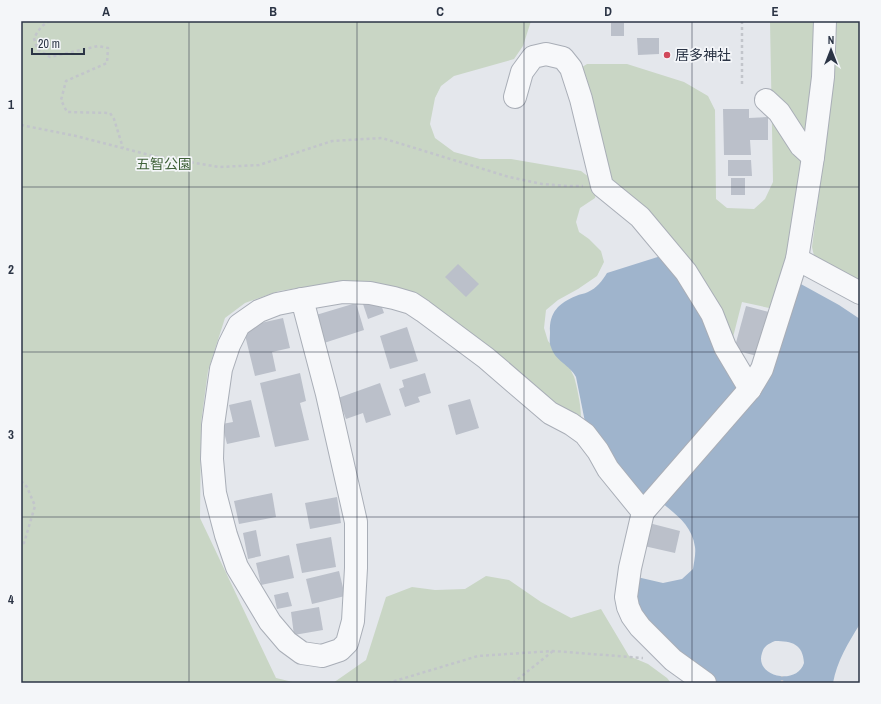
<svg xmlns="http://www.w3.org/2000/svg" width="881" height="704" font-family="'Archivo Narrow','Noto Sans JP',sans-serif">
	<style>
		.green { fill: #c9d6c5 }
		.water { fill: #9fb4cc; fill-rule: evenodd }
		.building { fill: #bbc0ca }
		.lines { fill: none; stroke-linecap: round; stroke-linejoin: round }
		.minor-casing { stroke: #a9aeb7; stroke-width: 24 }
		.path { stroke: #c2c5cb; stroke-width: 2.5; stroke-dasharray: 3 3; stroke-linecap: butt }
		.minor { stroke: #f7f8fa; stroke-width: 22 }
		.grid { fill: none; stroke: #2b3445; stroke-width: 1; stroke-opacity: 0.55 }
		.poi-dot { fill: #d1495b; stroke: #f4f6f9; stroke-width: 1.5 }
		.labels { text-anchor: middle; stroke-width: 3.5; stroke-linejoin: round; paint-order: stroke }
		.poi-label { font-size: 14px; fill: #2b3445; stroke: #f4f6f9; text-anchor: start }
		.park-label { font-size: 14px; fill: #3f6138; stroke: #f4f6f9 }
		.neatline { fill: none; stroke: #2b3445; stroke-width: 1.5 }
		.grid-label { font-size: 13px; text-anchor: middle; font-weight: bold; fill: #2b3445 }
	</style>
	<rect width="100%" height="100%" fill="#e4e7ec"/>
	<!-- green -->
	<g class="green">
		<path d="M21 21H531L523 46 514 59 454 76 441 86 435 98 430 124 435 138 454 152 480 159H511L581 171 593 180 597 190 595 198 580 208 576 222 579 232 589 239 601 251 604 262 597 276 578 289 558 300 546 310 544 328 548 341 570 368C571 372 574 375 575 380 578 392 581 406 581 418L559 412 437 309 330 283 279 291 245 303 225 318 208 371 201 423 200 518 276 678 297 683H21Z"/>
		<path d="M770 21H816V71L800 201 774 309 742 302 731 345 609 182 579 69 587 64H627L684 82 708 96 715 110 716 199 727 208 754 209 765 199 773 182Z"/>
		<path d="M832 21H860V281L814 256 812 247 829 113Z"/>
		<path d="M486 576 509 580 541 602 571 618 601 609 629 656 648 664 667 678 671 683H333L366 660 386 597 412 587 435 590 465 589Z"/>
	</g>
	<!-- water -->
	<g class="water">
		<path d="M664 255 744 387 644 501 586 427 576 377C570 365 555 361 551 347 549 343 550 337 550 332 549 312 559 303 576 296 580 294 584 294 588 292 597 288 602 281 607 273Z"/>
		<path d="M799 283 839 305 860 319V624C848 643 837 661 833 683H716L690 666 648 626 634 599 637 577 663 583 682 579 693 569C694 562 696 554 695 547 692 526 677 515 662 503L699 459ZM775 641C792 641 803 644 804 663 797 686 754 677 762 653 764 646 768 644 775 641Z"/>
	</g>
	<!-- building -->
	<g class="building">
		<rect x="611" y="23" width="13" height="13"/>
		<path d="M637 38H659V54L638 55Z"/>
		<path d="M723 109H749V118L768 117V140H750L751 155H724Z"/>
		<path d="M728 160H751L752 176H728Z"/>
		<rect x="731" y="178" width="14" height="17"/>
		<path d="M458 264 479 284 466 297 445 277Z"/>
		<path d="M379 299 384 313 368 319 363 304Z"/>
		<path d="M356 303 364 330 324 343 316 315Z"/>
		<path d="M746 306 769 312 757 356 734 350Z"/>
		<path d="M283 318 290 348 272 352 276 371 255 376 243 327Z"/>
		<path d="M407 327 418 361 390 369 380 336Z"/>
		<path d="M300 373 306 401 300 403 309 440 275 447 260 383Z"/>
		<path d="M425 373 431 393 418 397 420 402 405 407 399 389 404 387 402 380Z"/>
		<path d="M380 383 391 415 366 423 363 413 346 419 338 398Z"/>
		<path d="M470 399 479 428 456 435 448 405Z"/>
		<path d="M251 400 260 437 227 444 222 424 233 422 229 405Z"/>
		<path d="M272 493 276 517 239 524 234 501Z"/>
		<path d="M337 497 341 523 310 529 305 503Z"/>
		<path d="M649 523 680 531 675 553 644 546Z"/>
		<path d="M256 530 261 556 248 559 243 533Z"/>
		<path d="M331 537 336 567 302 573 296 544Z"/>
		<path d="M289 555 294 578 261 585 256 563Z"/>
		<path d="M339 571 345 596 312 604 306 579Z"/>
		<path d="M288 592 292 606 277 609 274 595Z"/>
		<path d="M319 607 323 630 294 635 291 612Z"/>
	</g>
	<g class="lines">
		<!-- minor casing -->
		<g class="minor-casing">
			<g id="minor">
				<path d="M515 97 522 72 533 57 546 54 563 58 571 68 581 99 602 186 640 217 686 272 712 314 725 347 750 389"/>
				<path d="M766 100 779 112 801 146 813 157"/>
				<path d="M797 259 860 293"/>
				<path d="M302 299 327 394 356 522V568L353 621 347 643 340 650 322 656 302 653 287 642 270 622 237 567 226 535 215 493 212 459 213 425 221 369 229 345 239 325 259 311 277 304Z"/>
				<path d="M302 299 343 292 370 293 394 298 411 303 423 311 486 358 550 413 571 424 585 434 598 451 608 469 643 512"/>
				<path d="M705 683 673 660 640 627 632 616 628 607 626 597 630 568 643 512 750 389 762 369 797 259 813 157 823 77 825 21"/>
			</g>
		</g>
		<!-- path -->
		<g class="path">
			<path d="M50 21C42 24 38 31 34 38L37 49 50 57 98 46 108 48 107 63 66 81 61 100 67 112 110 113 114 119 123 148"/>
			<path d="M742 21V84"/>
			<path d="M21 125 76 136 153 156 219 167 259 165 332 141 382 138 509 177 542 184 567 186H583"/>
			<path d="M21 481 27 487 35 506 24 543 21 544"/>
			<path d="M388 683 478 656 553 651 643 658"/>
			<path d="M513 683 553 651"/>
			<path d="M782 683V676"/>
		</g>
		<!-- minor -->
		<use href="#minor" class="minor"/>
	</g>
	<!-- grid -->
	<path class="grid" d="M189 21V683M357 21V683M524 21V683M692 21V683M21 187H860M21 352H860M21 517H860"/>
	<!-- markers -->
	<circle class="poi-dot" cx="667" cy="55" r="4"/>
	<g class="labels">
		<!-- poi labels -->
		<g class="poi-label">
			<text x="675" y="60">居多神社</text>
		</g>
		<!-- park labels -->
		<g class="park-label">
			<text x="164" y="169">五智公園</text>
		</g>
	</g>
	<!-- border -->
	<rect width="881" height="704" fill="none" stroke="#f4f6f9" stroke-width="44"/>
	<!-- north arrow -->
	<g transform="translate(831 50)" stroke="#f4f6f9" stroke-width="3" paint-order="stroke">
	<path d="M0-3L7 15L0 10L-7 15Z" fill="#2b3445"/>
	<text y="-6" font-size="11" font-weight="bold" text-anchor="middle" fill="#2b3445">N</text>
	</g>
	<!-- scale -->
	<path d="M32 48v6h52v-6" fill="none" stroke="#2b3445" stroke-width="2"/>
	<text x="38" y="48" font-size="12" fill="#2b3445" stroke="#f4f6f9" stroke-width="3" paint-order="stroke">20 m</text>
	<rect x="22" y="22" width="837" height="660" class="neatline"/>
	<g class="grid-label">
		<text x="106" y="16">A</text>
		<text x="273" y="16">B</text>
		<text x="440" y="16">C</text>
		<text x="608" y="16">D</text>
		<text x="775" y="16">E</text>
		<text x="11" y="109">1</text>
		<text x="11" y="274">2</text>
		<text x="11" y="439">3</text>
		<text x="11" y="604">4</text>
	</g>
</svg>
